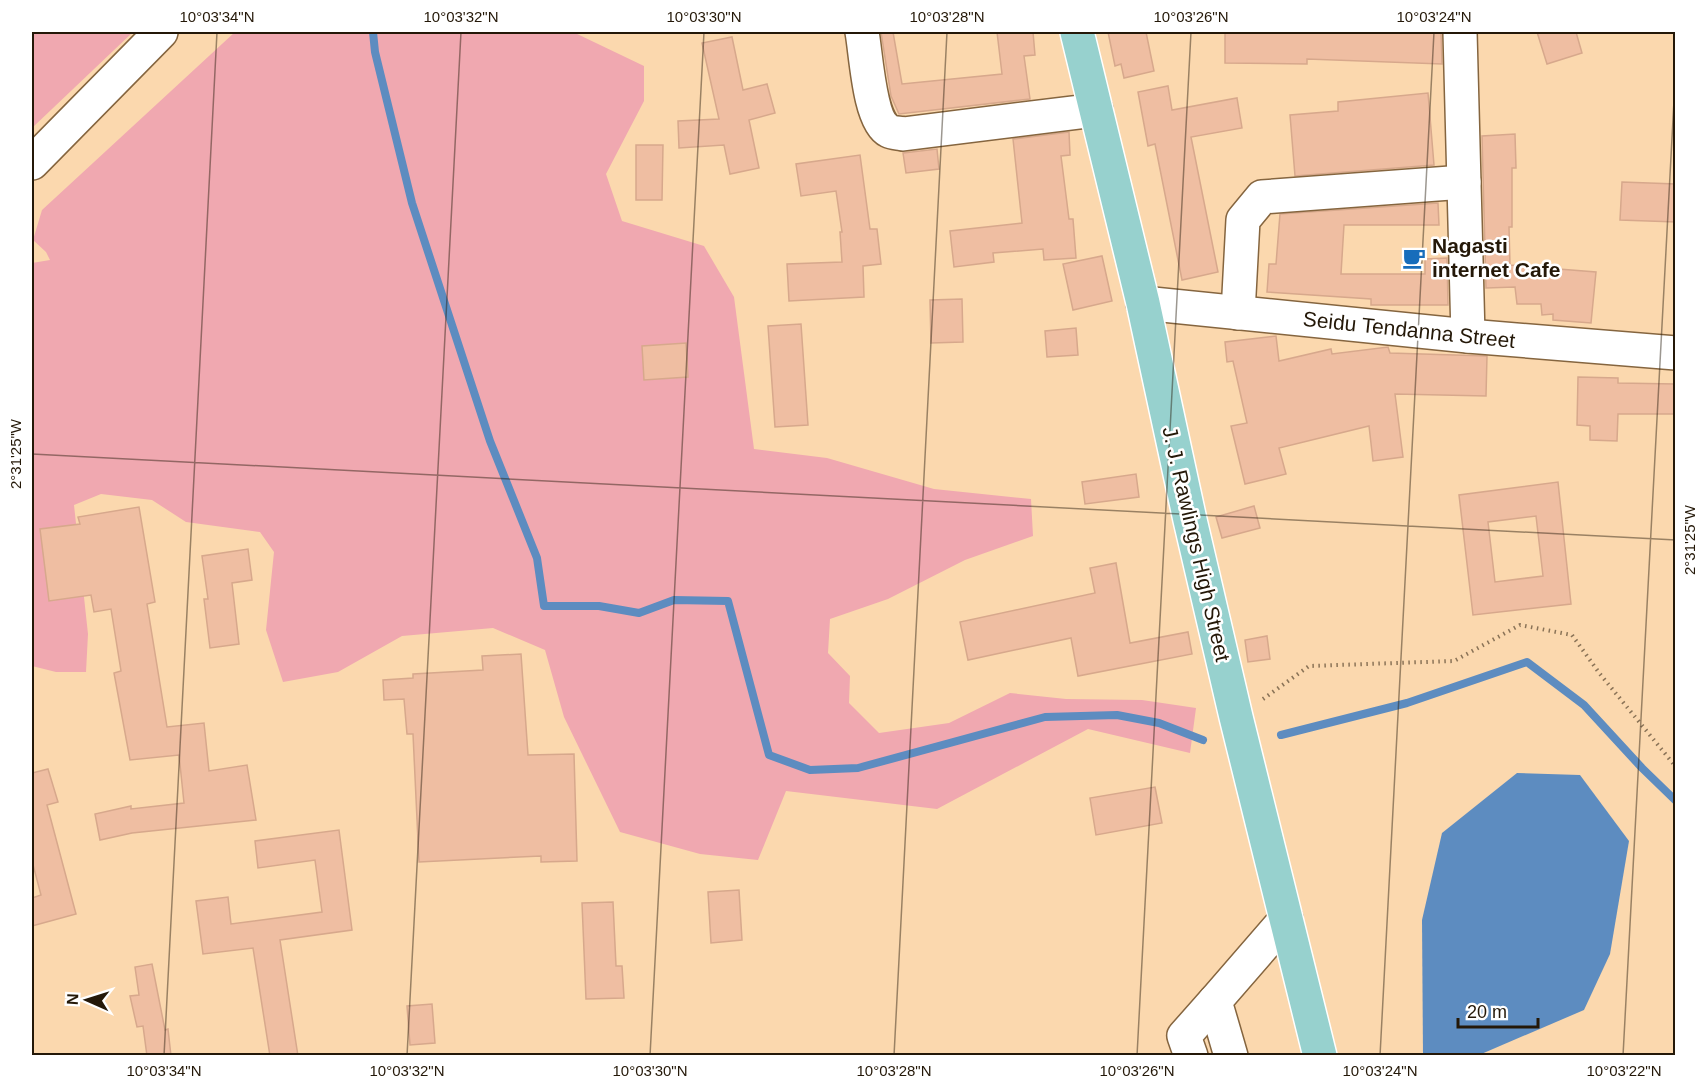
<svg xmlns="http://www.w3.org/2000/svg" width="1707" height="1087" font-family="Helvetica,sans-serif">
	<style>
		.green { fill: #f0a8b0 }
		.water { fill: #5d8cc0 }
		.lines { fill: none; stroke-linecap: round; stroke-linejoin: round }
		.stream { stroke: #5d8cc0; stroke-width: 8 }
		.building { fill: #efbea2; stroke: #d7a88c; stroke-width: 1.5; fill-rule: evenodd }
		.minor-casing { stroke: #85653f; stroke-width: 36 }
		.major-casing { stroke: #fff; stroke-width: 36 }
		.path { stroke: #8a7357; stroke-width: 4; stroke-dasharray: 1.5 4.5; stroke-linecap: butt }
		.minor { stroke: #fff; stroke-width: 33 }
		.major { stroke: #97d1ce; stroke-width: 33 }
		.ticks { fill: none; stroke: #241808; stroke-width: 1.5; stroke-opacity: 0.45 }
		.labels { text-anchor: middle; stroke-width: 5; stroke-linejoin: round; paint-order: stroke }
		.poi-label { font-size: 21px; font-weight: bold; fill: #241808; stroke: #fff; text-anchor: start }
		.street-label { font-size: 21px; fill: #241808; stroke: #fff }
		.neatline { fill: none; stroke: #241808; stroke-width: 2 }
		.ticks-label { font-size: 15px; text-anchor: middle; fill: #241808 }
	</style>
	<rect width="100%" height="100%" fill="#fbd8ae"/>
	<!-- green -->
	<g class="green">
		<path d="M32 32H133L32 128Z"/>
		<path d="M235 32H573L644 66V101L606 174 622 221 704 246 734 297 754 449 827 458 934 489 1031 499 1033 536 965 560 888 599 830 619 828 653 850 676 849 703 879 733 949 723 1010 693 1066 699 1142 700 1196 708 1190 753 1088 729 937 809 786 791 758 860 700 854 620 832 564 717 545 650 493 628 402 636 338 672 283 682 266 630 274 552 260 532 186 522 152 500 101 494 74 505 88 634 86 672H56L32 666V263L50 260 46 252 33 240 42 210Z"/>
	</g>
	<!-- water -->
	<path class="water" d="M1517 773 1580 775 1629 841 1610 954 1584 1010 1479 1055H1423L1422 920 1442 833Z"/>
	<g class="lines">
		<!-- stream -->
		<g class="stream">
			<path d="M373 32 375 52 412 203 490 441 537 558 544 606H599L639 613 674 600 728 601 769 755 810 770 858 768 1045 717 1117 715 1159 723 1203 740"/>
			<path d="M1281 735 1407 703 1527 662 1584 705 1642 768 1676 801"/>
		</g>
	</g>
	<!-- building -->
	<g class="building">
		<path d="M881 32H893L902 84 1002 74 997 32H1033L1035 55 1024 56 1030 99 899 114 891 96Z"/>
		<path d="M1108 32H1146L1154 71 1124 78 1121 64 1115 66Z"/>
		<path d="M1225 32H1441L1442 64 1307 59V64L1225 63Z"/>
		<path d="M1537 32H1576L1582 53 1547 64Z"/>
		<path d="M732 37 743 90 767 84 775 113 749 120 759 168 730 174 724 145 679 148 678 121 719 119 702 43Z"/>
		<path d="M1168 86 1172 110 1237 98 1242 128 1191 137 1218 272 1182 280 1155 144 1148 146 1138 92Z"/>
		<path d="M1428 93 1434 165 1295 176 1290 115 1338 111V102Z"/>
		<path d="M1069 132 1070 155 1061 156 1069 219H1073L1076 258 1044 260 1043 249 993 253 994 262 954 267 950 231 1022 223 1013 139Z"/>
		<path d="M1515 134 1516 168H1512V227H1509L1510 265 1596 272 1591 323 1553 320V314L1542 315 1541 304H1517L1515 287 1486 288 1482 136Z"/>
		<path d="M636 145H663L662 200H636Z"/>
		<path d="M937 149 939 169 906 173 903 153Z"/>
		<path d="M860 155 870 229H877L881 264 863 266 864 297 789 301 787 264 842 262 840 232H842L836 191 801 196 796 164Z"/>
		<path d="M1622 182 1676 184V222L1620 220Z"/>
		<path d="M1438 203 1439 225H1344L1341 274H1425V259L1447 258 1448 305H1371V299L1267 292 1269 264H1276L1280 214Z"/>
		<path d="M1102 256 1112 301 1073 310 1063 264Z"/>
		<path d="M962 299 963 342 931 343 930 300Z"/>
		<path d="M801 324 808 425 775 427 768 326Z"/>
		<path d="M1076 328 1078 355 1047 357 1045 331Z"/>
		<path d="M1276 336 1279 361 1331 349 1332 354 1388 347 1390 353 1487 356 1486 396 1395 394 1403 457 1373 461 1369 426 1279 448 1286 474 1245 484 1231 426 1247 423 1233 361 1227 362 1225 342Z"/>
		<path d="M686 343 688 377 644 380 642 346Z"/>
		<path d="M1578 377 1618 378V383L1676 384V414H1618L1617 441 1590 440V426L1577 425Z"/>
		<path d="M1136 474 1139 497 1085 504 1082 482Z"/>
		<path d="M1558 482 1571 604 1473 615 1459 495ZM1536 516 1543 576 1495 582 1488 522Z"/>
		<path d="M1254 506 1260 528 1222 538 1216 517Z"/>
		<path d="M139 507 155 602 147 604 167 727 204 723 209 771 247 765 256 820 132 833 100 840 95 814 131 806V809L184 803 179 755 130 760 114 673 121 671 111 609 94 612 91 595 49 601 40 529 80 524 78 517Z"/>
		<path d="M248 549 252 580 232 583 239 644 210 648 204 599H208L202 556Z"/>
		<path d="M1116 563 1130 643 1188 632 1192 654 1078 676 1071 638 968 660 960 622 1095 593 1090 568Z"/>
		<path d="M1267 636 1270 659 1248 662 1245 640Z"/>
		<path d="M521 654 528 755 574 754 577 861 541 862V856L419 862 413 734H407L404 699 384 700 383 680 413 678V674L483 670 482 656Z"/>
		<path d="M48 769 58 802 47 805 76 914 32 926V898L41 895 32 861V773Z"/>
		<path d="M1155 787 1162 823 1096 835 1090 798Z"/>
		<path d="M339 830 352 930 280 940 298 1056H270L253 948 203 954 196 901 228 897 231 924 322 912 315 860 258 868 255 841Z"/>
		<path d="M739 890 742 940 711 943 708 892Z"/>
		<path d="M613 902 616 966H622L624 998 586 999 582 903Z"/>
		<path d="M152 964 165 1030 168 1029 171 1056H147L143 1026 137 1027 130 996 139 995 135 967Z"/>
		<path d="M432 1004 435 1043 410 1045 407 1006Z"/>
	</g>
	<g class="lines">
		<!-- minor casing -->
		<g class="minor-casing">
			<g id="minor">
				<path d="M862 32C866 53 869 121 889 131 893 133 899 133 903 134L1096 110"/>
				<path d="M1460 32 1468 336"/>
				<path d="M32 163 161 32"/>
				<path d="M1143 303 1468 336 1676 353"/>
				<path d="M1238 313 1243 220 1262 197 1464 182"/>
				<path d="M1191 1056 1184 1036 1215 1001"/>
				<path d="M1231 1056 1215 1001 1286 919"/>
			</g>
		</g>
		<!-- major casing -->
		<g class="major-casing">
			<path id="major" d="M1077 32 1143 303 1190 520 1236 717 1320 1056"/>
		</g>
		<!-- path -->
		<path class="path" d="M1263 699 1309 666 1454 661 1520 625 1572 635 1600 674 1676 767"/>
		<!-- minor -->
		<use href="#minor" class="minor"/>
		<!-- major -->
		<use href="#major" class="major"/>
	</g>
	<!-- ticks -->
	<path class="ticks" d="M32 454 1676 540M164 1056 217 32M407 1056 461 32M650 1056 704 32M894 1056 947 32M1137 1056 1191 32M1380 1056 1434 32M1623 1056 1676 63"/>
	<!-- icons -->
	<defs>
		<g id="cafe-bare" transform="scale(1.8)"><path d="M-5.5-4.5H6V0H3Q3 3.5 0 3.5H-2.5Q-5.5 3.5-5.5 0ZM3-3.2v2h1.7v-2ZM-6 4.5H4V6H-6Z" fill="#176dbb" stroke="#fff" stroke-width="2.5" paint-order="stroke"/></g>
	</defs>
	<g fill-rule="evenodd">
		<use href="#cafe-bare" x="1414" y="258"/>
	</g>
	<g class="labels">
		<!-- poi labels -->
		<g class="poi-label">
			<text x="1432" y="253">Nagasti<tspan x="1432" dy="24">internet Cafe</tspan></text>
		</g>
		<!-- street labels -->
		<g class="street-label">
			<text transform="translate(1409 330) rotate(6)" y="7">Seidu Tendanna Street</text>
			<text transform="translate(1196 544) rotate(77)" y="7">J. J. Rawlings High Street</text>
		</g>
	</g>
	<!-- border -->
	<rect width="1707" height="1087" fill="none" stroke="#ffffff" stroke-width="66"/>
	<!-- north arrow -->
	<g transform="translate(87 1000) rotate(273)" stroke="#ffffff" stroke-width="4.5" paint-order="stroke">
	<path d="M0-4.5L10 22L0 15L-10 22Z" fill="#241808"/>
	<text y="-9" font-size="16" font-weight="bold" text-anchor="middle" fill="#241808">N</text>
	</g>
	<!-- scale -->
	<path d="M1458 1018v9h80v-9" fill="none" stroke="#241808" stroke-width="3"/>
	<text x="1467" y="1018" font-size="18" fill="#241808" stroke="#ffffff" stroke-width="4.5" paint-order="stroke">20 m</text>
	<rect x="33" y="33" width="1641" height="1021" class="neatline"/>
	<g class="ticks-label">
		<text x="217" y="22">10°03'34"N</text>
		<text x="461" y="22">10°03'32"N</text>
		<text x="704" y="22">10°03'30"N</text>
		<text x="947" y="22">10°03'28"N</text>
		<text x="1191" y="22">10°03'26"N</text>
		<text x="1434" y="22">10°03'24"N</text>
		<text transform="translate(16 454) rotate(-90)" y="5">2°31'25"W</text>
		<text transform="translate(1690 540) rotate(-90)" y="5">2°31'25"W</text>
		<text x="164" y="1076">10°03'34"N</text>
		<text x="407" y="1076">10°03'32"N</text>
		<text x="650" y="1076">10°03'30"N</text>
		<text x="894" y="1076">10°03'28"N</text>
		<text x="1137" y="1076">10°03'26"N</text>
		<text x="1380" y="1076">10°03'24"N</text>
		<text x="1624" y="1076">10°03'22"N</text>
	</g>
</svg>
